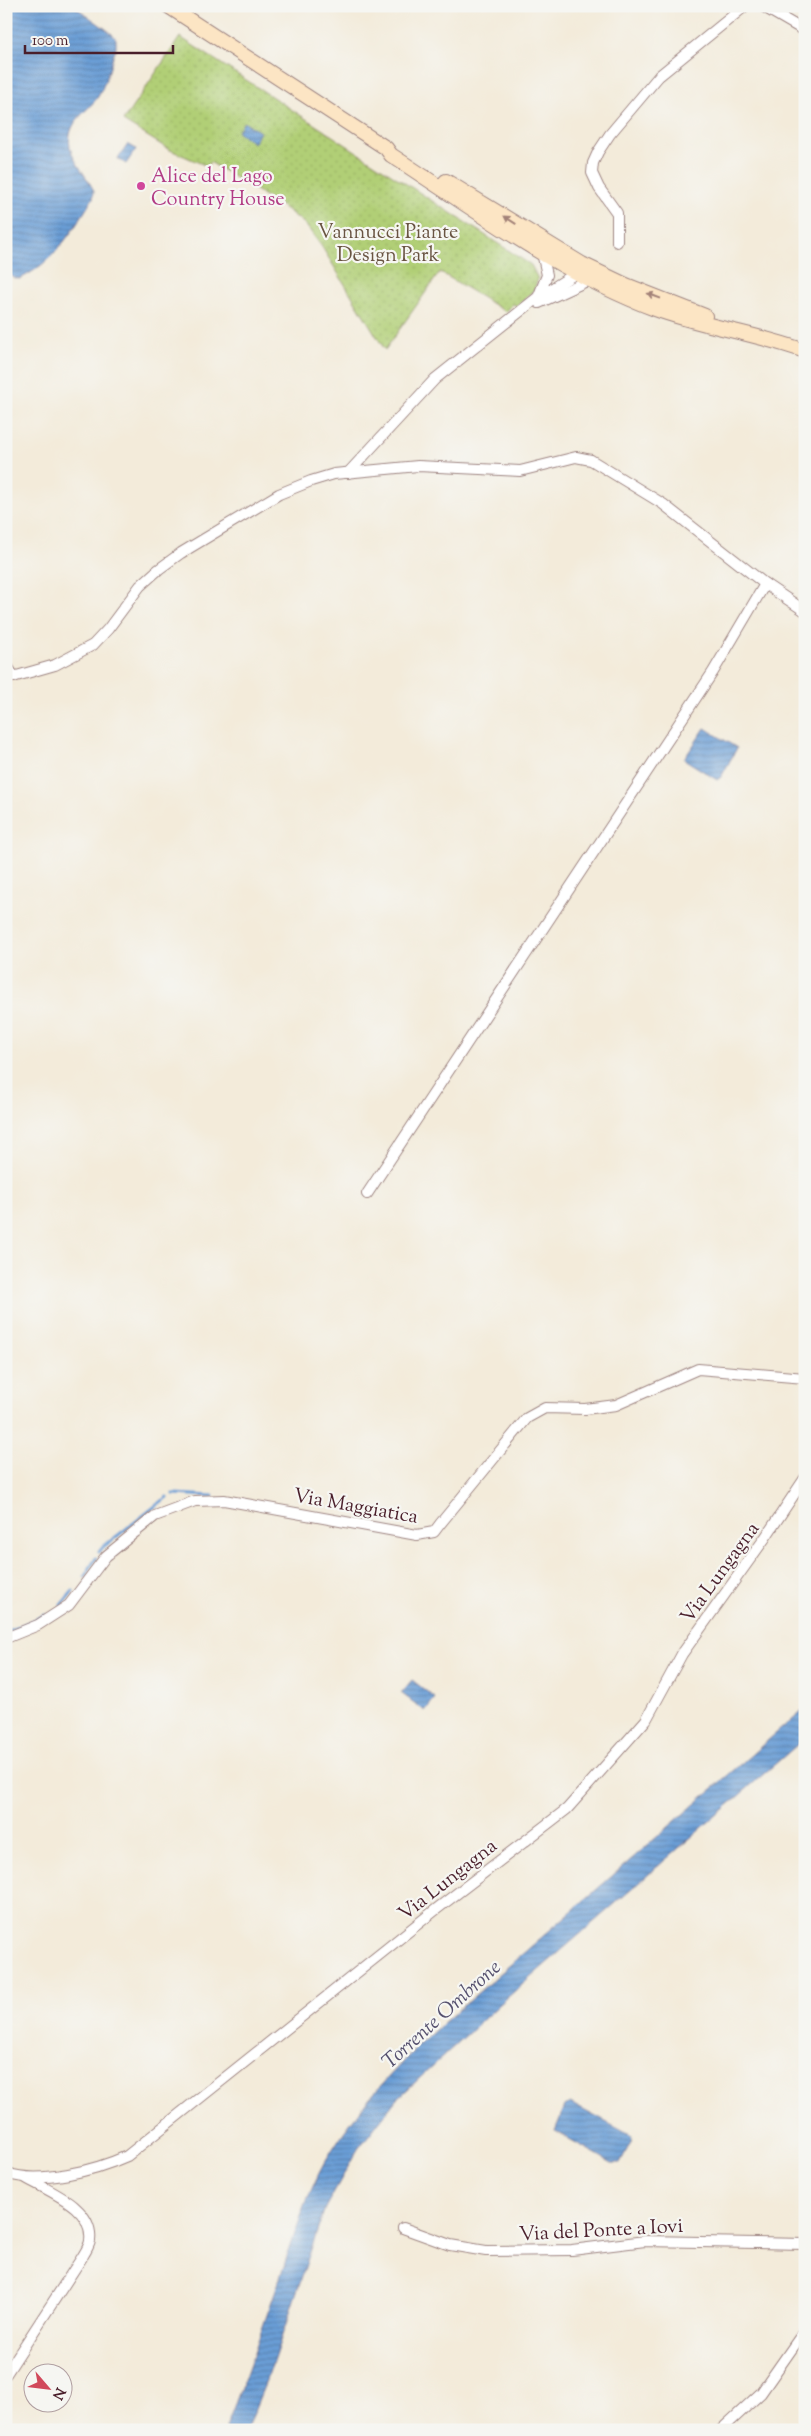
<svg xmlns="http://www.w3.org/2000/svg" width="811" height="2436" font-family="'Sorts Mill Goudy',serif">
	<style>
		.grass { fill: url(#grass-dots); stroke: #7e7750 }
		.water { fill: url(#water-rules); stroke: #5a5e80 }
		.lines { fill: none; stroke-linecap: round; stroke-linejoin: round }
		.stream { stroke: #699dd5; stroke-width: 3 }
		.street-casing { stroke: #9e8582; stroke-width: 12 }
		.secondary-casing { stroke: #9e8582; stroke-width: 16 }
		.street { stroke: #fff; stroke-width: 10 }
		.secondary { stroke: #fce5c4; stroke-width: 14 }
		.oneway { fill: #a38278 }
		.hotel-dot { fill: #d1479c; stroke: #f6f6f2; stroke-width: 2 }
		.labels { text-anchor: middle; stroke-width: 4.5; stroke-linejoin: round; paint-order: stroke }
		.hotel-label { font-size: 20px; fill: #b23c85; stroke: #f6f6f2; text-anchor: start }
		.park-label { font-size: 20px; fill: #695442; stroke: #f6f6f2 }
		.street-label { font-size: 20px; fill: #4a1f2b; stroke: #f6f6f2 }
		.water-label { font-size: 21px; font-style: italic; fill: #56516f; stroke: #f6f6f2 }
	</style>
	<defs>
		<pattern id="grass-dots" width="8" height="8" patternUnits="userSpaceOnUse" patternTransform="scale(1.25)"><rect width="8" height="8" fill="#b1cf76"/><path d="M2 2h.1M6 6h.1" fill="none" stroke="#9ab166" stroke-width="1.8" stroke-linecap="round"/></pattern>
		<pattern id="water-rules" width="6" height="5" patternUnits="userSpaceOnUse" patternTransform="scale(1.25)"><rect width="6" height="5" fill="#699dd5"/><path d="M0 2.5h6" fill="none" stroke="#587fad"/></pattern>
	</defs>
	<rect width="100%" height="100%" fill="#f6f6f2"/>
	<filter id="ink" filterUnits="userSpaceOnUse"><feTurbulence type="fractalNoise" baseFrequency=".02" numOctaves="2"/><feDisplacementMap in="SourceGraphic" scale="10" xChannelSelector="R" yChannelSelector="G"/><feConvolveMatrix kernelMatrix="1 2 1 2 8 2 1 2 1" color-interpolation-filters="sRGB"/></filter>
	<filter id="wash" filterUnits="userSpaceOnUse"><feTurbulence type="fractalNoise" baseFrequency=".0096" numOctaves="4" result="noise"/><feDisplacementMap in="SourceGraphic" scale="20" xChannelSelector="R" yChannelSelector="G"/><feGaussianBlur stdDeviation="1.12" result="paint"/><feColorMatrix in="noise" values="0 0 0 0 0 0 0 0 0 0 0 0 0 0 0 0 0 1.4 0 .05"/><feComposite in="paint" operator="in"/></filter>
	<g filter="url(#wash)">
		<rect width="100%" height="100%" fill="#f3ebda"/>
		<!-- grass -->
		<path class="grass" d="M180 37 531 265 538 279 534 290 517 306 513 304 506 312 440 272 385 350 322 247 305 224 286 209 210 162 207 166 168 149 123 121Z"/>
		<!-- water -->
		<g class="water">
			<path d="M6 6H74L110 32 116 39V47C111 63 107 80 99 95 90 111 65 121 70 147 74 163 87 176 94 191L93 198C75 228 53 264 19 279L14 278 6 271Z"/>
			<path d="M244 122 260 132 254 143 237 132Z"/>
			<path d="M128 144 136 149 126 164 118 159Z"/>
			<path d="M705 728 737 748 721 777 717 780 684 759Z"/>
			<path d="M412 1680 435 1698 425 1711 401 1693Z"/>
			<path d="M805 1708V1738L500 2004 396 2100 358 2149 325 2208 269 2374 246 2430H225C246 2377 264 2323 283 2269 295 2233 307 2194 326 2160 356 2109 398 2064 441 2025Z"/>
			<path d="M570 2103 632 2136 631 2142 620 2163H612L555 2131 565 2106Z"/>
		</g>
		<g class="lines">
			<!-- stream -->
			<g class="stream">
				<path d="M174 1494 213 1496"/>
				<path d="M99 1552 103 1547 167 1497"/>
				<path d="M85 1576 96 1558"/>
				<path d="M61 1605 73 1591"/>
				<path d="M6 1632 45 1615"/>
			</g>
		</g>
	</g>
	<g filter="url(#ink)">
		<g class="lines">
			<!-- street casing -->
			<g class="street-casing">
				<g id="street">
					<path d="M762 6 805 31"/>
					<path d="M617 242V213L599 188 592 173 593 163 598 152 610 134 659 76 745 6"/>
					<path d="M539 295 547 275 542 253"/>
					<path d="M539 303 589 280"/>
					<path d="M348 473 435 379 537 298 581 270"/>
					<path d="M6 664 14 677"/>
					<path d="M6 679 55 665 93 645 108 629 140 586 159 569 181 553 279 494 311 481 334 474 418 466 520 471 576 457 591 460 663 504 765 584 805 611"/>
					<path d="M367 1194 713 672 765 584"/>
					<path d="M6 1638 38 1625 69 1605 106 1556 155 1516 195 1501 224 1500 417 1535 434 1532 440 1524 527 1418 545 1408 585 1409 616 1405 698 1369 805 1378"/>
					<path d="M6 2173C39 2185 96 2170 127 2156L434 1911 567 1809 646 1720 682 1654 765 1538 805 1478"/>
					<path d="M403 2228 450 2245 486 2251 572 2250 645 2241 805 2244"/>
					<path d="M6 2374 81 2259C84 2254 89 2247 90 2241 94 2207 50 2192 26 2178"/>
					<path d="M721 2430 761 2393 805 2330"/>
				</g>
			</g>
			<!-- secondary casing -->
			<g class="secondary-casing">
				<g id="secondary">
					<path d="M168 6 386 148 391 155C476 210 559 273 655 309 704 327 756 333 805 351"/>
					<path d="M446 181 582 264 626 285 705 316"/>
				</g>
			</g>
			<!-- street -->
			<use href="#street" class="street"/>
			<!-- secondary -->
			<use href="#secondary" class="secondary"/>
		</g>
		<!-- one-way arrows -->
		<defs><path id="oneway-solid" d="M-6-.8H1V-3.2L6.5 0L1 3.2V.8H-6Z" transform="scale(1.25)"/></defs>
		<g class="oneway">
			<use href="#oneway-solid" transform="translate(510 220) rotate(-147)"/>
			<use href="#oneway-solid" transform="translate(654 296) rotate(-159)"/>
		</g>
	</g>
	<!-- markers -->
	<circle class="hotel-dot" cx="141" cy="186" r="5"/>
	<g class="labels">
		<!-- hotel labels -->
		<g class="hotel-label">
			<text x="151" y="182">Alice del Lago<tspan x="151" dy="23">Country House</tspan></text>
		</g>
		<!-- park labels -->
		<g class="park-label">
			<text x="388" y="238">Vannucci Piante<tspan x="388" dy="23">Design Park</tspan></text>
		</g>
		<!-- street labels -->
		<g class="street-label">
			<text transform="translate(356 1505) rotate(10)" y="7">Via Maggiatica</text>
			<text transform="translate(719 1572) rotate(-54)" y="7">Via Lungagna</text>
			<text transform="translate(447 1879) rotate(-38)" y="7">Via Lungagna</text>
			<text transform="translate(601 2229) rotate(-3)" y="7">Via del Ponte a Iovi</text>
		</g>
		<!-- water labels -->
		<g class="water-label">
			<text transform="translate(441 2014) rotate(-42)" y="7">Torrente Ombrone</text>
		</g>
	</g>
	<!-- margin -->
	<rect width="811" height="2436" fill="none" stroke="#f6f6f2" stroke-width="25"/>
	<!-- north arrow -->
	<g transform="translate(48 2388) rotate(118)"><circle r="24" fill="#f6f6f2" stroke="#b1a0a2"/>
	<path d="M0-4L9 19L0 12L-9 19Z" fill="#d1495b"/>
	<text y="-8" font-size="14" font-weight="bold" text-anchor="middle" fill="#4a1f2b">N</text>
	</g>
	<!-- scale -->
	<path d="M25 45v8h148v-8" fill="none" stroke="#4a1f2b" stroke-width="2.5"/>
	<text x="32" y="45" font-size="15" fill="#4a1f2b" stroke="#f6f6f2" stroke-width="4" paint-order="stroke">100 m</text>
</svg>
